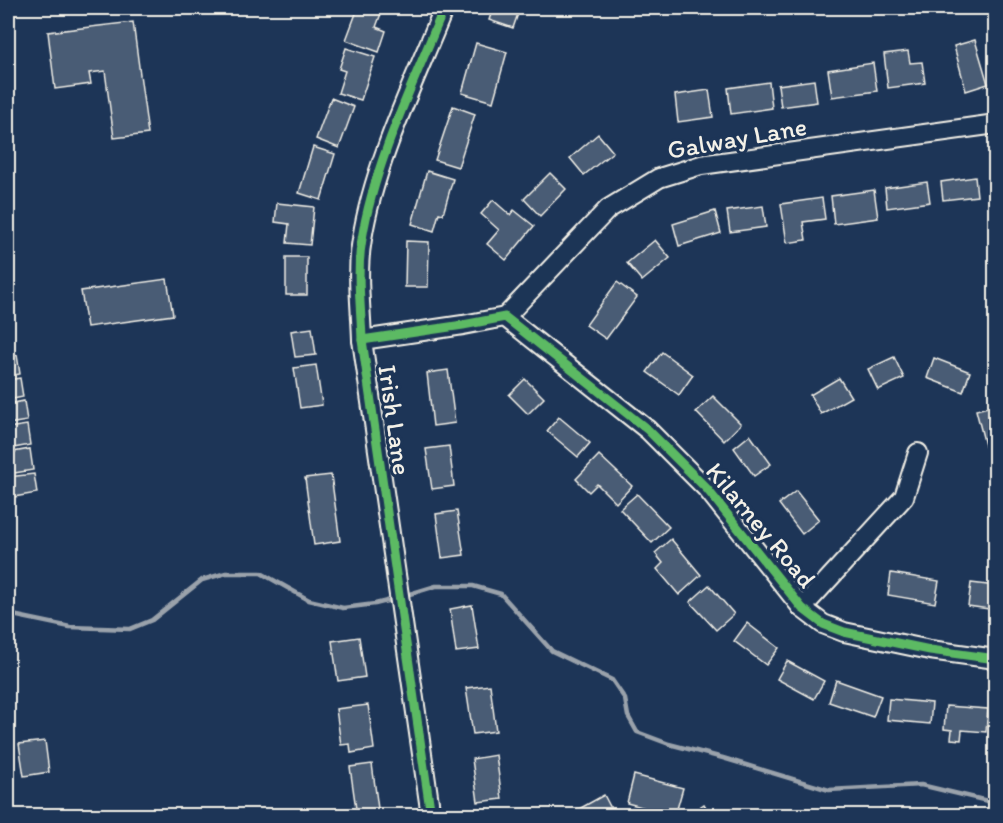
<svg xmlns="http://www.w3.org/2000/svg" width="1003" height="823" font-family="Itim,sans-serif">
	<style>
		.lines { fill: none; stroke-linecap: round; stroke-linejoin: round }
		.stream { stroke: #9aa2ab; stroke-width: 4.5 }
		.building { fill: #485b74; stroke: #f4f1e8; stroke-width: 1.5 }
		.street-casing { stroke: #f4f1e8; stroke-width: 22 }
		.street { stroke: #1d3557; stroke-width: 18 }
		.cycleway-casing { stroke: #1d3557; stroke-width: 13 }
		.cycleway { stroke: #5cba63; stroke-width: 9 }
		.labels { text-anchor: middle; stroke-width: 6; stroke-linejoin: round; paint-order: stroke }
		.street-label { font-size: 26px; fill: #f4f1e8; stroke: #1d3557 }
	</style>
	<rect width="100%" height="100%" fill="#1d3557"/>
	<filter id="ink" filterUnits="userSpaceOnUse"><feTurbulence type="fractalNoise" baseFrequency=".0167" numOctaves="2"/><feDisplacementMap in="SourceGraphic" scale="12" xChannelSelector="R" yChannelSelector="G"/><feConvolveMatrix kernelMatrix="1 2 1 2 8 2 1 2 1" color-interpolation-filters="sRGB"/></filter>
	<g filter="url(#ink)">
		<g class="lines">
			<!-- stream -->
			<g class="stream">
				<path d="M403 596 436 586H473L501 594 552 651 612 680 625 699 628 716 637 732 669 744 723 758 829 790 921 785 996 803"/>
				<path d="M8 614 70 627 130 629 152 620 202 580 226 573H261L309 600 343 608 375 604 395 599"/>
			</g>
		</g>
		<!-- building -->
		<g class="building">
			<path d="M358 8H383L376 27 386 31 379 52 346 40Z"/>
			<path d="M493 8H520L513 28 489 20Z"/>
			<path d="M133 22 148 134 114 138 105 71 89 73 91 84 55 89 48 32Z"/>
			<path d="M975 40 988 84 966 91 954 46Z"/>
			<path d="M476 43 507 52 493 102 462 93Z"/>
			<path d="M346 48 375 57 361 100 338 93 345 71 339 69Z"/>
			<path d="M908 51 910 63 922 62 925 83 888 88 884 54Z"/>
			<path d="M873 63 877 91 832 97 828 70Z"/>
			<path d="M814 80 817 102 781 107 778 85Z"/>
			<path d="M769 82 772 108 731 114 728 88Z"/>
			<path d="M709 90 713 117 678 122 675 95Z"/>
			<path d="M331 98 354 107 339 148 316 139Z"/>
			<path d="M453 106 475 114 458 167 435 160Z"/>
			<path d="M598 134 613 152 584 175 570 158Z"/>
			<path d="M313 147 335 154 321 200 299 193Z"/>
			<path d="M427 171 453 179 443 214 439 213 434 231 412 224Z"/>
			<path d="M550 173 566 189 540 216 524 199Z"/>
			<path d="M975 177 977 196 943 200 941 182Z"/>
			<path d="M927 182 930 202 887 208 885 188Z"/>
			<path d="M874 190 878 218 834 224 831 196Z"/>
			<path d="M822 198 825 219 803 222 806 240 787 243 781 204Z"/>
			<path d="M493 200 510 215 514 210 534 226 506 260 487 244 499 230 481 214Z"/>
			<path d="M277 203 314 207 310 245 287 243 289 224 275 222Z"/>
			<path d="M763 206 766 227 730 232 727 211Z"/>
			<path d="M715 211 721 233 679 246 673 224Z"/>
			<path d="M655 240 670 258 642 281 627 263Z"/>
			<path d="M406 241 429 242 428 287H405Z"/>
			<rect x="286" y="257" width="21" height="38"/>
			<path d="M167 279 173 315 87 327 81 291Z"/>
			<path d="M617 282 637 297 606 339 586 325Z"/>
			<path d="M8 309 11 330H8Z"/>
			<path d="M312 328 316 355 295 357 291 331Z"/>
			<path d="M662 352 693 375 679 395 647 372Z"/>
			<path d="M17 355 20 374 8 376V356Z"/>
			<path d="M894 357 904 378 878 390 868 369Z"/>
			<path d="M934 358 970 372 963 392 927 378Z"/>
			<path d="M316 365 322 405 300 408 294 368Z"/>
			<path d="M448 370 455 423 433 426 427 373Z"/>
			<path d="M20 378 23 397 8 400V380Z"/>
			<path d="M839 378 851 397 821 414 810 395Z"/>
			<path d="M525 379 544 398 528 414 509 395Z"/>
			<path d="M713 396 741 424 724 441 696 412Z"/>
			<path d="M24 401 27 421 8 424V404Z"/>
			<path d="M996 405V451L987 453 976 410Z"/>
			<path d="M559 417 590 443 578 457 547 431Z"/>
			<path d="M27 425 30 445 8 449V428Z"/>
			<path d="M750 435 771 464 754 476 734 448Z"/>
			<path d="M449 446 454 486 432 489 426 449Z"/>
			<path d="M30 449 33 470 8 474V453Z"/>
			<path d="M599 455 632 486 616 503 597 484 589 492 576 479Z"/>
			<path d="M34 474 37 493 8 498V477Z"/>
			<path d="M331 475 340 541 314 545 305 478Z"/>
			<path d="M796 491 819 520 802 534 779 504Z"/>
			<path d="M637 494 669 527 652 543 620 509Z"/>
			<path d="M457 511 464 555 442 558 436 514Z"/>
			<path d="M671 539 701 575 679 595 657 569 663 563 655 553Z"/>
			<path d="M891 573 939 581 935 603 888 595Z"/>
			<path d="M971 583 996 586V610L968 606Z"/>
			<path d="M709 585 734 614 716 630 690 602Z"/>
			<path d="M472 605 479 649 456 652 450 609Z"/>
			<path d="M747 623 779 648 766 665 734 641Z"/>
			<path d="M359 637 365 677 338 681 332 641Z"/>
			<path d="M787 661 824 681 814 699 777 679Z"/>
			<path d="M836 680 881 696 873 717 829 702Z"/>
			<path d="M490 685 496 731 473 734 466 688Z"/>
			<path d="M889 699 932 703 930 724 887 720Z"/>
			<path d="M368 705 374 749 351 753 350 744 341 745 336 709Z"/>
			<path d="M946 706 988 709 986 732 962 730 961 740 951 739 952 730 944 729Z"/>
			<path d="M45 741 49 772 24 776 19 744Z"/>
			<path d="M496 755 502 799 478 802 472 759Z"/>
			<path d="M372 764 379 816H357L350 767Z"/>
			<path d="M634 775 683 788 675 816 627 803Z"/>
			<path d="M604 795 615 816H570V814Z"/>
			<path d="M704 804 711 816H686Z"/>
		</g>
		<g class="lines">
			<!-- street casing -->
			<g class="street-casing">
				<g id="street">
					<path d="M505 317 608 209 659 178 701 165 996 124"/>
					<path d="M362 340 463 325 505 317 648 430 707 489 802 608 823 624 844 632 930 650 996 659"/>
					<path d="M802 608 904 497 918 453"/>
					<path d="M431 816 362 340C361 307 356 272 362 239 374 163 415 80 444 8"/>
				</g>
			</g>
			<!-- street -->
			<use href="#street" class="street"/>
			<!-- cycleway casing -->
			<g class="cycleway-casing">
				<g id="cycleway">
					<path d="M362 340 463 325 505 317 648 430 707 489 802 608 823 624 844 632 930 650 996 659"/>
					<path d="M431 816 362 340C361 307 356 272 362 239 374 163 415 80 444 8"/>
				</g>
			</g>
			<!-- cycleway -->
			<use href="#cycleway" class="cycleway"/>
		</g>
	</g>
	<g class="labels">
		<!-- street labels -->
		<g class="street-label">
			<text transform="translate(737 138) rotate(-10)" y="9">Galway Lane</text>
			<text transform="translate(395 420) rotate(82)" y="9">Irish Lane</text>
			<text transform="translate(761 525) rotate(50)" y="9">Kilarney Road</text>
		</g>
	</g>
	<!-- margin -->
	<rect width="1003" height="823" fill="none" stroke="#1d3557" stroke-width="30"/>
	<rect x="15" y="15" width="973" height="793" fill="none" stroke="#f4f1e8" stroke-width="2" filter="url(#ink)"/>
</svg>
